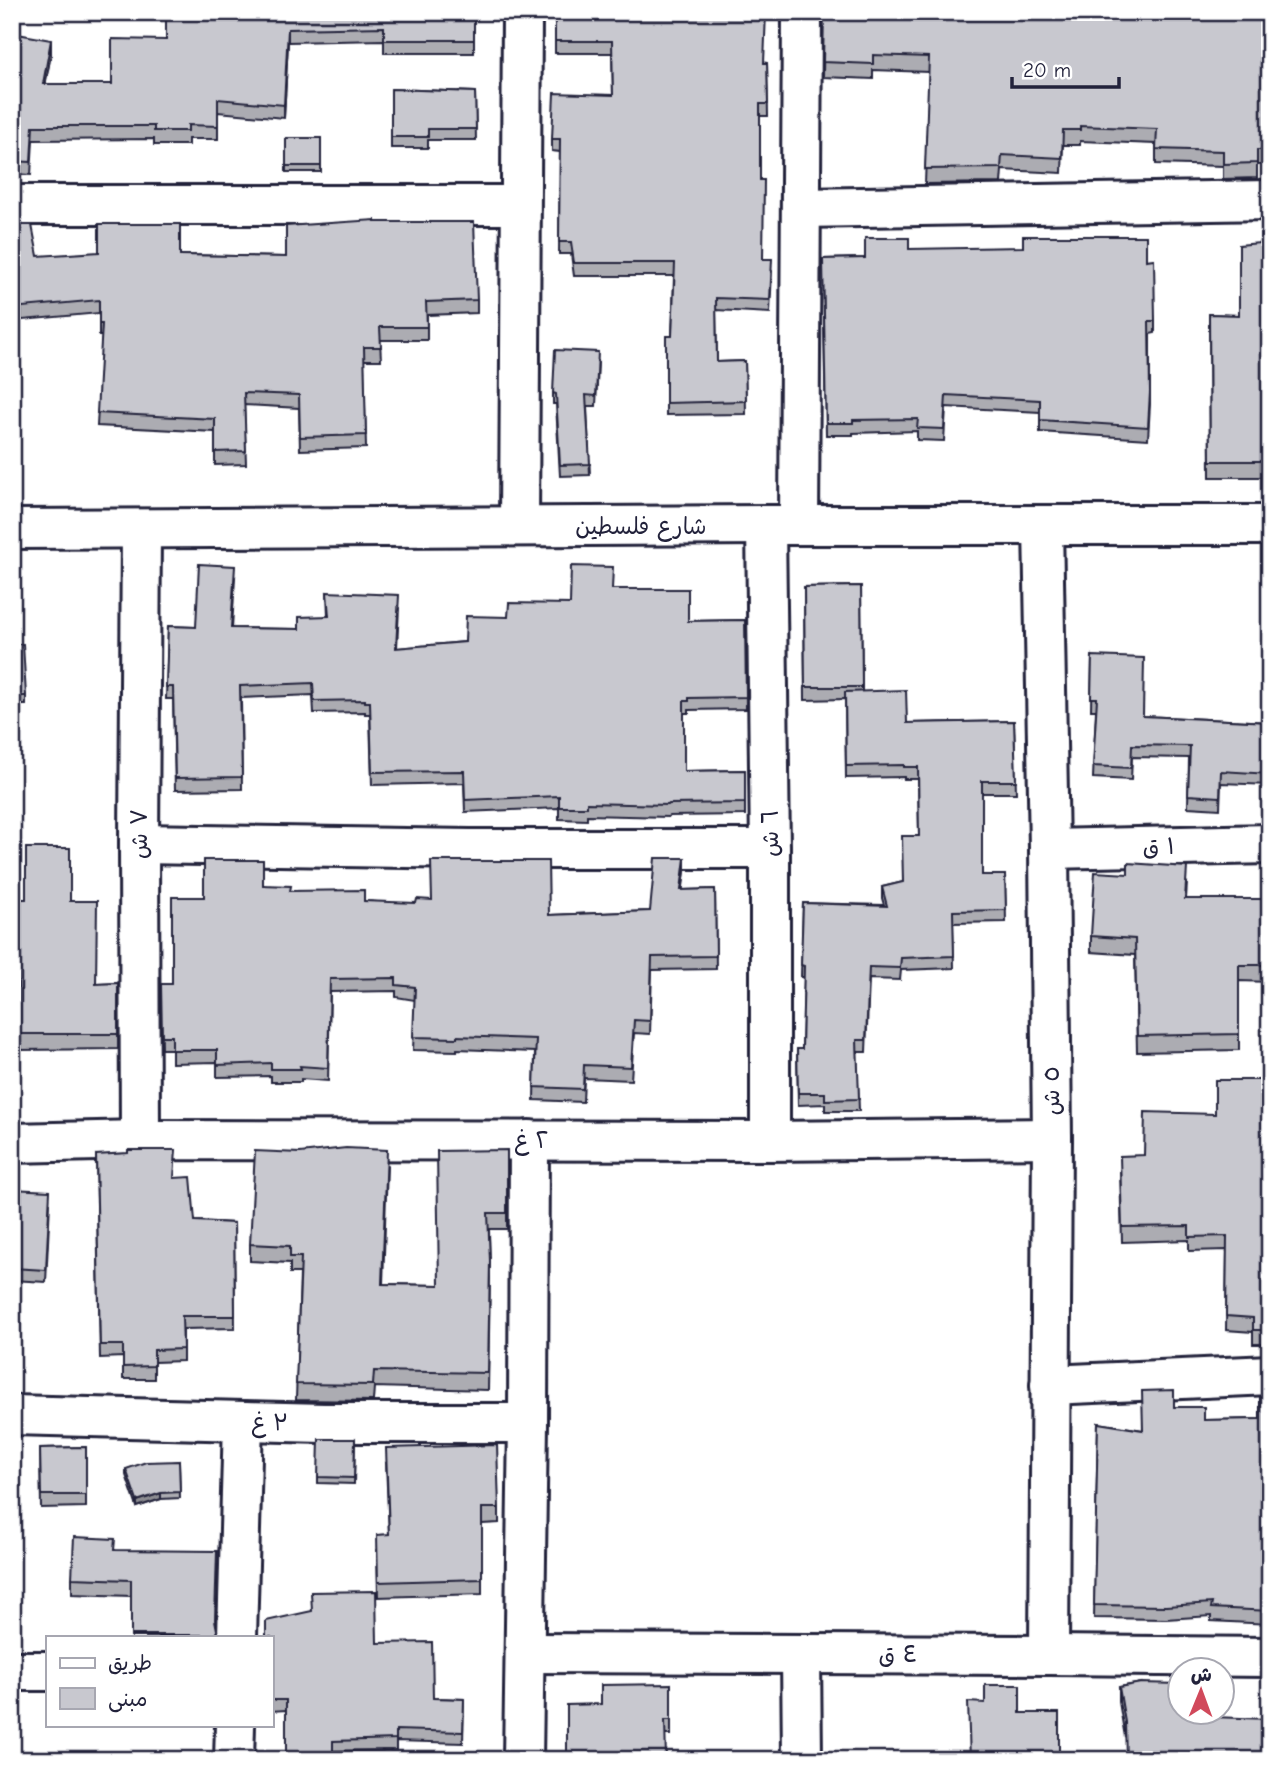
<svg xmlns="http://www.w3.org/2000/svg" width="1282" height="1772" font-family="'Comic Neue','Playpen Sans Arabic',sans-serif">
	<style>
		.lines { fill: none; stroke-linecap: round; stroke-linejoin: round }
		.minor-casing { stroke: #22223b; stroke-width: 44 }
		.minor { stroke: #fff; stroke-width: 38 }
		.wall { fill: #acacb2; stroke: #22223b; stroke-width: 2 }
		.shaded-wall { fill: #8c8c91; stroke: #22223b; stroke-width: 2 }
		.building { fill: #c8c8cf; stroke: #22223b; stroke-width: 2 }
		.labels { text-anchor: middle; stroke-width: 5; stroke-linejoin: round; paint-order: stroke }
		.street-label { font-size: 23px; fill: #22223b; stroke: #fff }
	</style>
	<rect width="100%" height="100%" fill="#fff"/>
	<filter id="ink" filterUnits="userSpaceOnUse"><feTurbulence type="fractalNoise" baseFrequency=".0143" numOctaves="2"/><feDisplacementMap in="SourceGraphic" scale="14" xChannelSelector="R" yChannelSelector="G"/><feConvolveMatrix kernelMatrix="1 2 1 2 8 2 1 2 1" color-interpolation-filters="sRGB"/></filter>
	<g filter="url(#ink)">
		<g class="lines">
			<!-- minor casing -->
			<g class="minor-casing">
				<g id="minor">
					<path d="M12 205H520"/>
					<path d="M801 208 1270 200"/>
					<path d="M766 525 770 849V1141"/>
					<path d="M799 525 802 12"/>
					<path d="M519 526 522 12"/>
					<path d="M1043 526 1049 849 1052 1138 1049 1655"/>
					<path d="M12 529 766 525H1270"/>
					<path d="M139 844 470 849H770"/>
					<path d="M1049 849 1270 844"/>
					<path d="M140 1140 139 844 141 529"/>
					<path d="M12 1143 140 1140 770 1141 1052 1138"/>
					<path d="M1050 1385 1270 1375"/>
					<path d="M12 1415 324 1423H528"/>
					<path d="M237 1637 243 1421"/>
					<path d="M525 1653 1049 1655 1270 1657"/>
					<path d="M801 1654 802 1760"/>
					<path d="M12 1671H47"/>
					<path d="M234 1760 235 1725"/>
					<path d="M523 1760 528 1423 529 1140"/>
				</g>
			</g>
			<!-- minor -->
			<use href="#minor" class="minor"/>
		</g>
		<!-- wall -->
		<g class="wall">
			<path d="M474 12V53H384V40L288 42 284 118 218 112V139H188V145H154V139L33 140 31 175 12 174V33L51 54 45 84H112L166 40Z"/>
			<path d="M555 12 767 63 768 116H760V180L763 259 772 271 770 313 716 310 717 362 745 361 746 414 666 415V336H672L674 276H574L571 254H559L560 152 552 151V139L613 95 612 53H555Z"/>
			<path d="M824 12H1270V165H1257V178L1223 179V166L1156 164V144L1080 141V145H1063L1062 173 1002 170 1001 183 925 184 929 72 873 70V79L823 77Z"/>
			<path d="M391 89 475 92 476 140H428V148H391Z"/>
			<rect x="286" y="138" width="35" height="34"/>
			<path d="M375 222 477 300V313L427 315V340H380L381 360H364L366 448 300 450 299 408 244 405 246 464 215 465V432L97 426 102 336H99V313L12 321V225L38 256 180 255 286 257Z"/>
			<path d="M1270 242V439H1265L1264 477H1210L1209 314 1239 315Z"/>
			<path d="M909 249 1146 260 1155 321V333L1150 334V404L1148 439 1040 432V412L946 407 944 441 917 440V431L853 433V435H826L823 259 865 258Z"/>
			<path d="M598 363 596 406H587L590 475 560 476 556 404H553V393Z"/>
			<path d="M235 578 232 628 299 629 328 616 327 592 399 608 397 648 465 642 508 617 570 604 612 589 688 621 745 620 746 709 689 710V713H684V771L745 770V815L669 816 668 817 587 815V820L559 819V808L465 812 464 783 372 785 370 714H365V712L314 713 313 695 241 698 242 789 175 790 173 699H166L168 626 196 627Z"/>
			<path d="M861 586 862 691 907 723 1014 721 1016 793H982V875H1005L1006 922 953 923 954 968 901 970 900 980 869 979 866 1052H857L859 1111H825V1104L798 1105 797 1049H802L804 977H801L803 903 884 905 882 898V887L903 882 919 836 918 779H904V777L846 778 845 699 805 700 804 587Z"/>
			<path d="M12 644 26 696V705H12Z"/>
			<path d="M1092 656 1143 716 1270 722V785L1221 783 1220 809 1188 807 1189 758 1132 757 1131 780 1093 778 1096 710H1091Z"/>
			<path d="M685 871 682 890 715 889 716 969 652 970 650 1034 634 1033 631 1080 584 1078 583 1102 534 1100 535 1052 457 1049V1051L413 1050 415 1000 396 997V991L330 992 328 1081 301 1079V1082H271V1076L217 1077V1062L172 1063V1049H162L161 984H172L204 897 263 885 290 891 364 901 549 915 650 911Z"/>
			<path d="M1187 883 1186 899H1270V982L1239 981V1050L1137 1052 1135 955 1091 952V936Z"/>
			<path d="M12 899 70 901 96 984 118 983V1049L19 1050 18 948 12 947Z"/>
			<path d="M1270 1080V1344H1253V1332L1226 1330 1227 1250 1189 1251V1240L1122 1242 1120 1170 1215 1114Z"/>
			<path d="M507 1150V1229H489L490 1278 488 1390 374 1387 373 1401 296 1400 300 1273H290V1263L250 1261V1244L387 1166 383 1284 439 1285Z"/>
			<path d="M96 1155 175 1178 195 1221 234 1223 235 1328 183 1329V1361L154 1362V1379H123V1357L100 1358Z"/>
			<path d="M12 1189 50 1203 46 1282 12 1280Z"/>
			<path d="M1270 1398V1624L1211 1621V1616L1166 1619 1094 1618 1098 1423 1143 1430 1174 1407 1204 1420 1260 1419Z"/>
			<path d="M355 1439 354 1484 318 1483V1477Z"/>
			<path d="M86 1447V1507L41 1508 40 1448Z"/>
			<path d="M179 1461 180 1498 161 1499 137 1507 126 1475V1469Z"/>
			<path d="M386 1463 499 1508V1523L482 1524V1594L378 1597 377 1550 389 1534Z"/>
			<path d="M12 1513H14L15 1567 12 1566Z"/>
			<path d="M115 1550 216 1623 218 1637H131V1596L72 1594V1578Z"/>
			<path d="M271 1637 377 1643 433 1698 464 1699 463 1743 396 1741V1750L333 1751 286 1710 271 1711Z"/>
			<path d="M1141 1683 1125 1737 1119 1702V1687Z"/>
			<path d="M671 1684V1735H665L601 1704Z"/>
		</g>
		<!-- shaded-wall -->
		<g class="shaded-wall">
			<path d="M288 29V42L284 118V105Z"/>
			<path d="M51 40V54L43 97V84Z"/>
			<path d="M685 858V871L681 903V890Z"/>
			<path d="M161 1493V1499L137 1507V1501Z"/>
		</g>
		<!-- building -->
		<g class="building">
			<path d="M195 12H474V40H384V27L288 29 284 105 218 99V126L188 125V131H154V126H33L31 162 12 161V33L51 40 43 84H112V39L166 40V18L195 17Z"/>
			<path d="M555 12H766L764 63H767L768 104H760V180H764L763 259H772L770 300 716 298 717 362 745 361 746 401 666 403V336H672L675 263H574L571 242H559L560 139H552L554 93 613 95 612 41H555Z"/>
			<path d="M824 12H1270V150H1257V163L1223 164V151L1156 149 1157 129 1080 126V130H1063L1062 158 1002 155 1001 168 925 169 929 57 873 55V64L823 62Z"/>
			<path d="M391 89 475 92 476 129H428V137H391Z"/>
			<rect x="286" y="138" width="35" height="28"/>
			<path d="M375 220V222H474L477 300 426 302 427 327H380L381 347H364L366 435 300 437 299 395 244 393 246 451 215 452V419L97 413 102 324H99V300L12 308V225H32L38 256 99 252V224H180V255L286 257V226Z"/>
			<path d="M1023 236H1146V260L1154 259 1155 321H1149L1150 392 1148 427 1040 420V400L946 395 944 429 917 428 918 419 853 420V423H826L823 259 865 258V238H909V249L1023 247Z"/>
			<path d="M1270 242V423H1265L1264 461H1210L1209 314 1239 315V245Z"/>
			<path d="M555 350 598 352 596 396 586 395 590 464 560 465 556 394 553 393Z"/>
			<path d="M199 564 235 566 231 628 299 629V617L329 616 327 592 399 595 396 648 465 642 466 616 508 617 509 603 570 604 571 566 613 567 612 589H688V621L745 620 746 697 689 698V701H684V771L745 770V803L669 804 668 805 587 803V807H559V796L465 800 464 771 372 772 370 702H365V700L314 701 313 683 240 686 242 777 175 778 173 687H166L168 626 196 627Z"/>
			<path d="M861 586 862 687H805L804 587Z"/>
			<path d="M12 644H23L26 696H12Z"/>
			<path d="M1092 656 1144 658 1143 716 1270 722V774L1221 771 1220 797 1188 795 1190 746 1132 745 1131 768 1093 766 1097 698H1091Z"/>
			<path d="M906 690 907 723 1014 721 1016 781H982V875H1005L1006 910 953 911 954 956 901 958 900 968 869 967 866 1040H857L859 1099 825 1100V1093H798L797 1049H802L804 966 801 965 803 903 887 906 882 887 903 882 902 836H919L918 767H904V765L846 766 845 692Z"/>
			<path d="M26 848H70V901H97L96 984 118 983V1034H19L18 932H12V899H26Z"/>
			<path d="M655 858H685L681 890 715 889 716 956 652 957 650 1021 634 1020 631 1067 584 1065 583 1089 534 1087 536 1039 457 1036V1038L413 1037 415 987 396 985V978L330 979 328 1068 300 1066 301 1069H271V1063L217 1065V1050H172V1036H162L161 984H172V897H204V860H263V885L291 886 290 891 364 890V901L416 903 417 899 432 900 431 861H548L549 915 650 911Z"/>
			<path d="M1128 863 1187 867 1185 899H1270V965H1239V1034L1137 1036 1135 939 1091 936 1095 872 1128 874Z"/>
			<path d="M1215 1080H1270V1330H1253V1318L1226 1316 1227 1236 1189 1237V1226L1122 1227 1120 1156 1144 1155 1145 1112 1215 1114Z"/>
			<path d="M346 1148 387 1150 382 1284 439 1285 437 1151 507 1150V1213H488L490 1261 488 1373 374 1371 373 1385 296 1384 301 1257H290V1246L250 1244 255 1151 300 1153Z"/>
			<path d="M128 1150H176L174 1178 191 1177 195 1221 234 1223 235 1316H182L183 1349 154 1350V1366L123 1367V1345H100L96 1155 128 1153Z"/>
			<path d="M12 1189 50 1191 46 1270 12 1268Z"/>
			<path d="M1174 1390V1407H1204V1420L1260 1419V1398H1270V1611L1211 1608 1212 1603 1166 1606 1094 1605 1098 1423 1143 1430 1142 1391Z"/>
			<path d="M319 1439H355L354 1478 318 1477Z"/>
			<path d="M497 1445 499 1508H482V1579L378 1582 377 1535 389 1534 386 1448Z"/>
			<path d="M86 1447V1495H41L40 1448Z"/>
			<path d="M179 1461 180 1492 161 1493 137 1501 126 1469 146 1462Z"/>
			<path d="M12 1513H14L15 1556H12Z"/>
			<path d="M74 1537 115 1539 114 1550 217 1551 215 1620 218 1635H131V1580L72 1578Z"/>
			<path d="M376 1591 377 1643 432 1642 433 1698 464 1699 463 1732 396 1730V1739L333 1741V1760H286V1700H271V1637H266V1621L312 1611 311 1592Z"/>
			<path d="M1141 1683 1180 1684V1712H1211V1717L1270 1719V1760H1126L1125 1722 1119 1687Z"/>
			<path d="M671 1684V1720H665L666 1760H567V1705L601 1704V1685Z"/>
			<path d="M985 1685H1020V1713H1059V1760H970L968 1702 985 1703Z"/>
		</g>
	</g>
	<g class="labels">
		<!-- street labels -->
		<g class="street-label">
			<text x="641" y="534">شارع فلسطين</text>
			<text transform="translate(770 833) rotate(-90)" y="8">٦ ش</text>
			<text transform="translate(139 834) rotate(-90)" y="8">٧ ش</text>
			<text transform="translate(1159 846) rotate(-1)" y="8">١ ق</text>
			<text transform="translate(1051 1091) rotate(-91)" y="8">٥ ش</text>
			<text x="532" y="1148">٢ غ</text>
			<text transform="translate(270 1422) rotate(1)" y="8">٣ غ</text>
			<text x="898" y="1662">٤ ق</text>
		</g>
	</g>
	<!-- margin -->
	<rect width="1282" height="1772" fill="none" stroke="#fff" stroke-width="42"/>
	<rect x="21" y="21" width="1240" height="1730" fill="none" stroke="#22223b" stroke-width="2.5" filter="url(#ink)"/>
	<!-- legend -->
	<rect x="46" y="1636" width="228" height="91" fill="#ffffff" stroke="#a7a7b1" stroke-width="2"/>
	<rect x="60" y="1658" width="35" height="10" fill="#ffffff" stroke="#a7a7b1" stroke-width="2"/>
	<text x="108" y="1670" font-size="21" fill="#22223b">طريق</text>
	<rect x="60" y="1688" width="35" height="21" fill="#c8c8cf" stroke="#a7a7b1" stroke-width="2"/>
	<text x="108" y="1706" font-size="21" fill="#22223b">مبنى</text>
	<!-- north arrow -->
	<g transform="translate(1201 1691) rotate(1)"><circle r="33" fill="#ffffff" stroke="#a7a7b1" stroke-width="2"/>
	<path d="M0-5L12 26L0 18L-12 26Z" fill="#d1495b"/>
	<text y="-10" font-size="19" font-weight="bold" text-anchor="middle" fill="#22223b">ش</text>
	</g>
	<!-- scale -->
	<path d="M1012 77v10h107v-10" fill="none" stroke="#22223b" stroke-width="3.5"/>
	<text x="1023" y="77" font-size="21" fill="#22223b" stroke="#ffffff" stroke-width="5" paint-order="stroke">20 m</text>
</svg>
